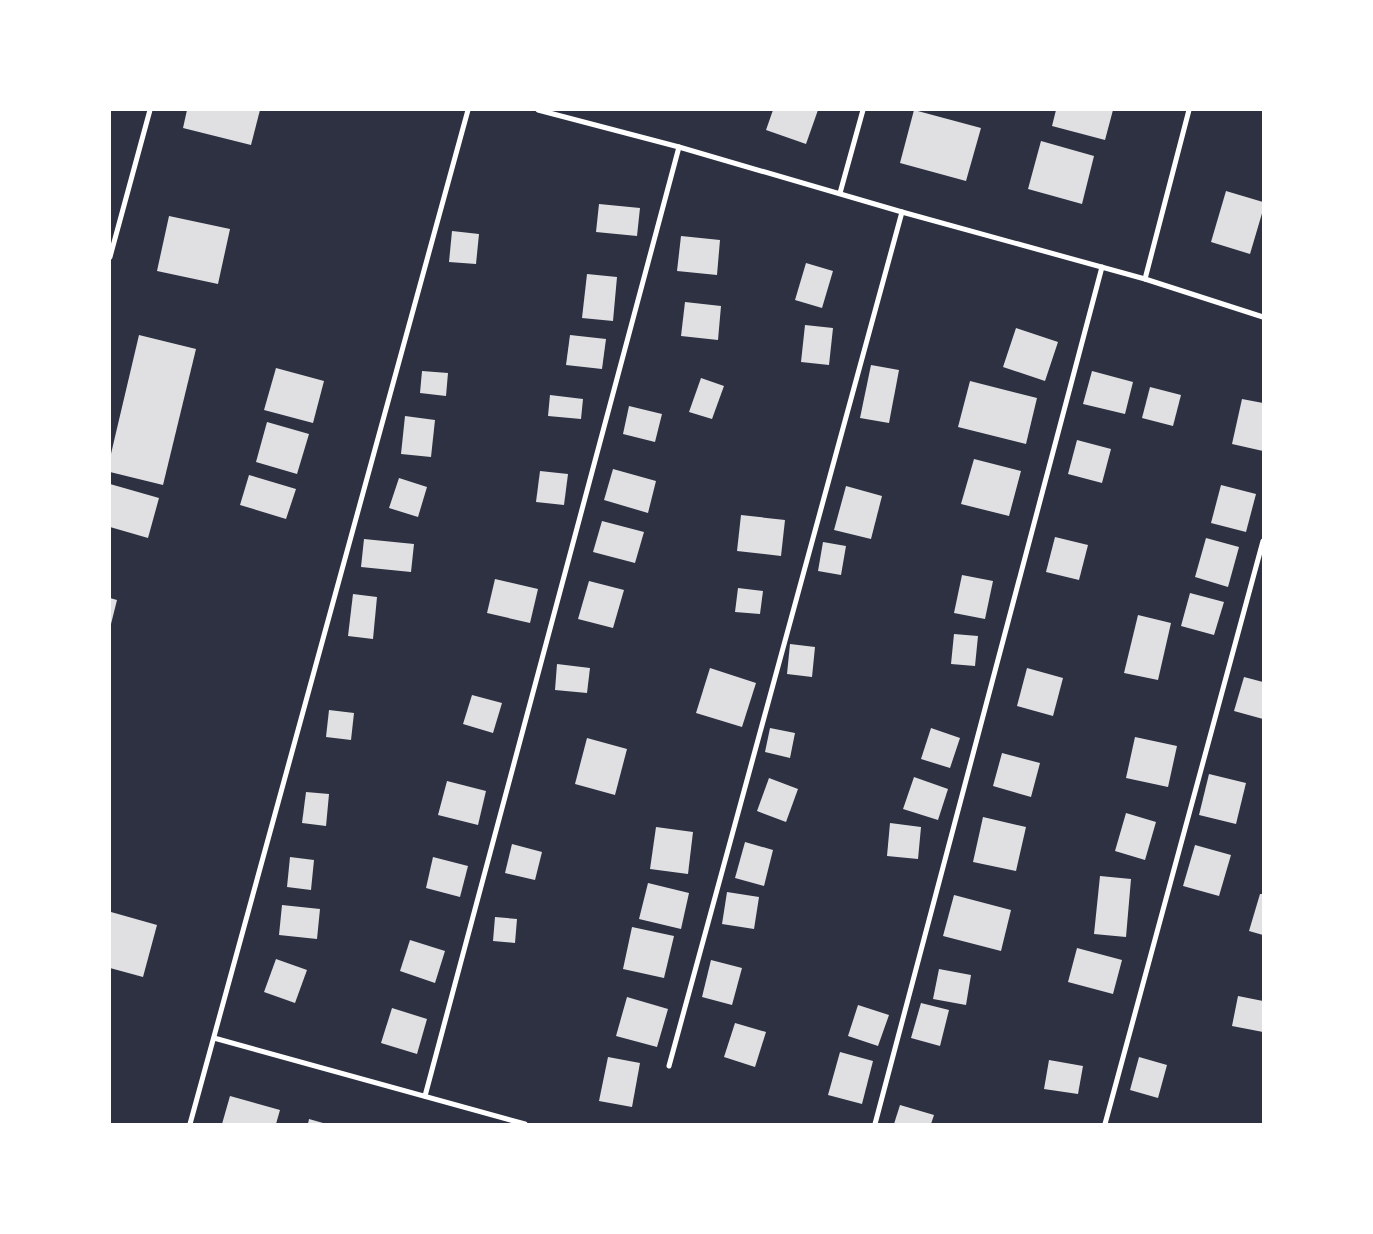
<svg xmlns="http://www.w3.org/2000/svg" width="1373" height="1234" font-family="Helvetica,sans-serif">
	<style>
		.building { fill: #e0e0e3 }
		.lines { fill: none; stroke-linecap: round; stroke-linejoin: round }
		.minor { stroke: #fff; stroke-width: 5 }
	</style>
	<rect width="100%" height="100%" fill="#2d3142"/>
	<!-- building -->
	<g class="building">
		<path d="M187 110H260L251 145 183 128Z"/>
		<path d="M773 110H818L806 144 766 130Z"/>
		<path d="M914 110 981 128 966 181 900 163Z"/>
		<path d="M1056 110H1113L1105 140 1052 126Z"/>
		<path d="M1041 141 1094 156 1082 204 1028 189Z"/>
		<path d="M1226 191 1263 202V210L1250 254 1211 242Z"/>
		<path d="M599 204 640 208 637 236 596 232Z"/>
		<path d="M169 216 230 229 218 284 157 271Z"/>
		<path d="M452 231 479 234 476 264 449 262Z"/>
		<path d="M681 236 720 240 717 275 677 271Z"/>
		<path d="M806 263 833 271 822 308 795 300Z"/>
		<path d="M587 274 617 277 613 321 582 318Z"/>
		<path d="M685 302 721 306 718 340 681 336Z"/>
		<path d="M805 325 833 328 829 365 801 362Z"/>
		<path d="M1016 328 1058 342 1045 381 1003 367Z"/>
		<path d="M139 335 196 349 163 485 110 472V458Z"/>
		<path d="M570 335 606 339 602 369 566 365Z"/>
		<path d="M871 365 899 370 889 423 860 418Z"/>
		<path d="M276 368 324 381 313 423 264 410Z"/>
		<path d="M422 371 448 373 446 396 420 393Z"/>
		<path d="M1092 371 1133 382 1125 414 1083 404Z"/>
		<path d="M701 378 724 386 712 419 689 412Z"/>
		<path d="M970 381 1037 398 1026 444 958 427Z"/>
		<path d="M1150 387 1181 395 1173 426 1142 418Z"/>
		<path d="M550 395 583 399 581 419 548 416Z"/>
		<path d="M1242 399 1263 403V451L1232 444Z"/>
		<path d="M629 406 662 414 655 442 623 434Z"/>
		<path d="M405 416 435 420 431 457 401 454Z"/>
		<path d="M267 422 309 434 297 474 256 462Z"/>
		<path d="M1077 440 1111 449 1102 483 1068 474Z"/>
		<path d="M974 459 1021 471 1009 516 961 504Z"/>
		<path d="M613 469 656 481 648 513 604 500Z"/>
		<path d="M540 471 568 474 564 505 536 502Z"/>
		<path d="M249 475 296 489 286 519 240 505Z"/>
		<path d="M399 478 427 487 418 517 389 508Z"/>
		<path d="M110 484 159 498 148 538 110 527Z"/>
		<path d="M1221 485 1256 494 1246 532 1211 523Z"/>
		<path d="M846 486 882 496 871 539 834 530Z"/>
		<path d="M741 515 785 520 781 556 737 551Z"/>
		<path d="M602 521 644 532 635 563 593 552Z"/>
		<path d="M1055 537 1088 545 1079 580 1046 572Z"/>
		<path d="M1206 538 1239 547 1228 587 1195 577Z"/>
		<path d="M364 539 414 544 411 572 361 567Z"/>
		<path d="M823 542 846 546 841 575 818 571Z"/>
		<path d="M962 575 993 581 985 619 954 613Z"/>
		<path d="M495 579 538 589 530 623 487 613Z"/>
		<path d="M589 581 624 590 613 628 578 619Z"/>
		<path d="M738 588 763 591 760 614 735 612Z"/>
		<path d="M1190 593 1224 602 1214 635 1181 626Z"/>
		<path d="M353 594 377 597 373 639 348 636Z"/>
		<path d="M110 598 117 600 111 624H110Z"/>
		<path d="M1138 615 1171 623 1158 680 1124 673Z"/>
		<path d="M954 634 978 636 975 666 951 664Z"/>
		<path d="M790 644 815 647 812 677 787 674Z"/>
		<path d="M557 664 590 668 587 693 555 690Z"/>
		<path d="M710 668 756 683 742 727 696 713Z"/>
		<path d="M1027 668 1063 678 1053 716 1017 706Z"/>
		<path d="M1244 677 1263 682V719L1234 711Z"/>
		<path d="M472 695 502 703 493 733 463 724Z"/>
		<path d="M329 710 354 713 351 740 326 737Z"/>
		<path d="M770 728 795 733 790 758 765 752Z"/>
		<path d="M931 728 960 738 950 768 921 759Z"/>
		<path d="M1135 737 1177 746 1168 787 1126 778Z"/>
		<path d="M587 738 627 749 615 795 575 784Z"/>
		<path d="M1002 753 1040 763 1031 797 993 786Z"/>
		<path d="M1209 774 1246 783 1236 824 1199 815Z"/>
		<path d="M914 777 948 789 938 820 903 809Z"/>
		<path d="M769 778 798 789 786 822 757 811Z"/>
		<path d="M447 781 486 791 478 825 438 815Z"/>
		<path d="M306 792 329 794 326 826 302 823Z"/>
		<path d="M1126 813 1156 822 1145 860 1115 851Z"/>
		<path d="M983 817 1026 827 1016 871 973 862Z"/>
		<path d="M890 823 921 827 918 859 887 856Z"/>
		<path d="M656 827 693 832 688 874 650 869Z"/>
		<path d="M745 842 773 850 764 886 735 878Z"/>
		<path d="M512 844 542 852 535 880 505 873Z"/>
		<path d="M1195 845 1231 855 1219 896 1183 886Z"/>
		<path d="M290 857 314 860 311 890 287 887Z"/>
		<path d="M433 857 468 866 460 897 426 888Z"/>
		<path d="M1100 876 1131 879 1126 937 1094 934Z"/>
		<path d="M648 883 689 893 681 929 639 919Z"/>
		<path d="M727 892 759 897 754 929 722 924Z"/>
		<path d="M1260 894H1263V935L1249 931Z"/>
		<path d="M954 895 1011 910 1001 951 943 936Z"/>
		<path d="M282 905 320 909 317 939 279 935Z"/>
		<path d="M111 912 157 925 143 977 110 968Z"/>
		<path d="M495 917 517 919 515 943 493 941Z"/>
		<path d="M632 927 674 936 664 978 623 969Z"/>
		<path d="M410 940 445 951 435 983 400 971Z"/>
		<path d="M1077 948 1122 960 1113 994 1068 982Z"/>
		<path d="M276 959 307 970 295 1003 264 992Z"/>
		<path d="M711 960 742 968 732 1005 702 997Z"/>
		<path d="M939 969 971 975 966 1005 933 999Z"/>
		<path d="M1238 996 1263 1001V1032L1232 1026Z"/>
		<path d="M627 997 668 1009 657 1047 616 1036Z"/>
		<path d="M921 1003 949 1010 940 1046 911 1038Z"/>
		<path d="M858 1005 889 1015 878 1046 848 1036Z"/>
		<path d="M392 1008 427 1019 417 1054 381 1043Z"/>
		<path d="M735 1023 766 1032 755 1067 724 1057Z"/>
		<path d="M840 1052 873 1061 862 1104 828 1095Z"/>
		<path d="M608 1057 640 1063 632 1107 599 1101Z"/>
		<path d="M1139 1057 1167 1065 1158 1098 1130 1090Z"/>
		<path d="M1049 1060 1083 1066 1078 1094 1044 1089Z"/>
		<path d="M230 1096 280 1110 276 1124H222Z"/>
		<path d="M900 1105 934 1115 931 1124H894Z"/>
		<path d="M309 1119 323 1123V1124H308Z"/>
	</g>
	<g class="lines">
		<!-- minor -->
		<g class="minor">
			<path d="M538 110 679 147 902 212 1145 279 1263 317"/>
			<path d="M840 193 863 110"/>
			<path d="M110 257 150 110"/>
			<path d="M1145 279 1189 110"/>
			<path d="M214 1038 525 1124"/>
			<path d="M669 1066 902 212"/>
			<path d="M425 1096 679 147"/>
			<path d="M190 1124 468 110"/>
			<path d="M875 1124 1102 267"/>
			<path d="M1105 1124 1263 541"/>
		</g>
	</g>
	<!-- border -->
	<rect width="1373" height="1234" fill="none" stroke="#ffffff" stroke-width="222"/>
</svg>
